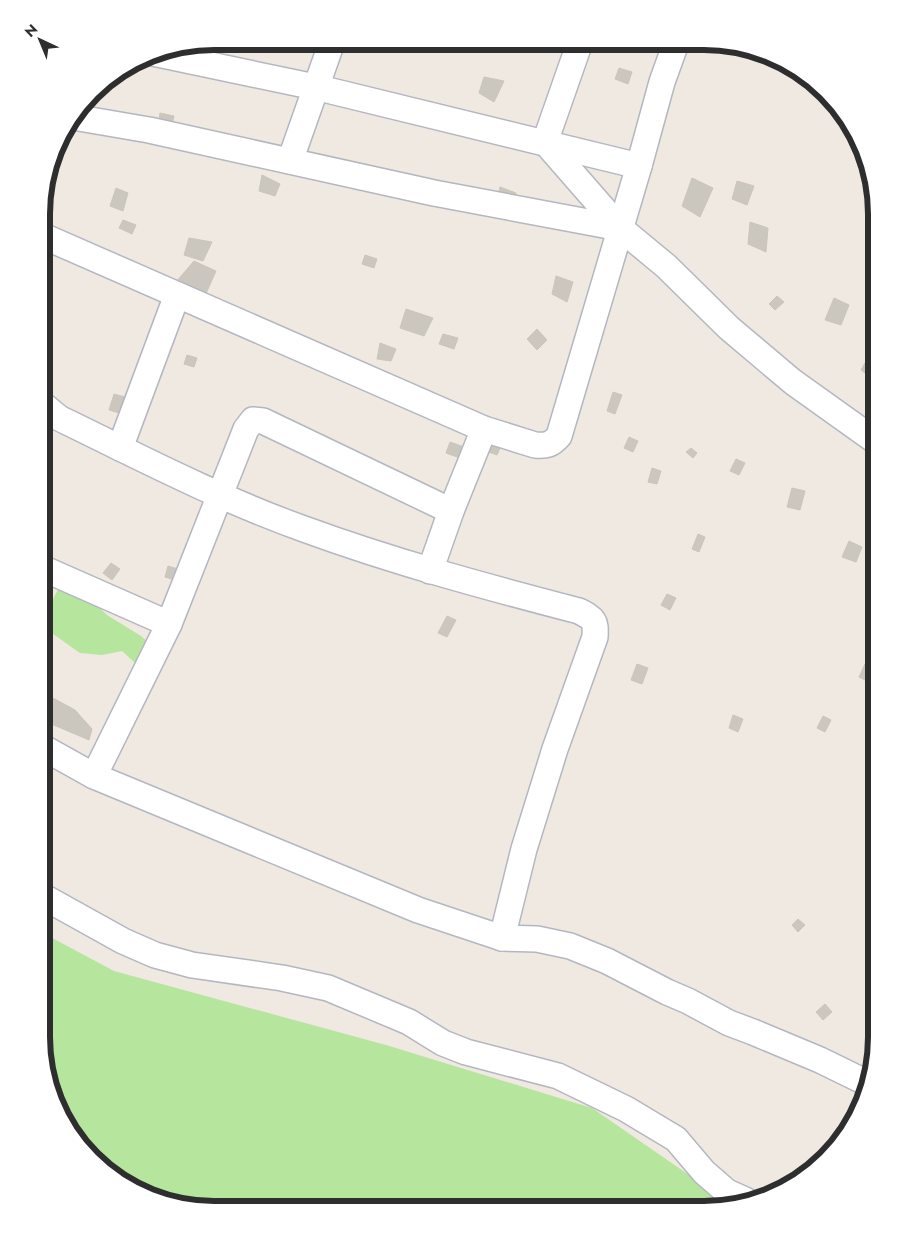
<svg xmlns="http://www.w3.org/2000/svg" width="918" height="1251" font-family="Jost,sans-serif">
	<style>
		.green { fill: #b6e59e }
		.building { fill: #cbc7bf; stroke: #cbc5ba }
		.lines { fill: none; stroke-linecap: round; stroke-linejoin: round }
		.street-casing { stroke: #b4b7c1; stroke-width: 28 }
		.street { stroke: #fff; stroke-width: 25 }
		.rim { fill: none; stroke: #2e2e2e; stroke-width: 6 }
	</style>
	<rect width="100%" height="100%" fill="#efe9e1"/>
	<!-- green -->
	<g class="green">
		<path d="M63 582 81 590 107 615 141 636 152 646 142 669 122 651 102 655 80 653 46 629C47 611 53 596 63 582Z"/>
		<path d="M41 932 114 971 386 1045 592 1108 731 1204 705 1210 191 1208 109 1174 59 1113 41 1038Z"/>
	</g>
	<!-- building -->
	<g class="building">
		<path d="M619 68 632 72 628 84 615 79Z"/>
		<path d="M484 77 504 81 494 102 479 93Z"/>
		<path d="M160 113 174 116 171 130 158 128Z"/>
		<path d="M262 175 280 184 275 196 259 191Z"/>
		<path d="M692 178 713 188 700 217 682 206Z"/>
		<path d="M737 181 754 186 747 205 732 199Z"/>
		<path d="M500 187 516 193 512 204 497 200Z"/>
		<path d="M116 188 128 193 123 211 110 206Z"/>
		<path d="M873 205 875 206 877 213V226L868 223Z"/>
		<path d="M123 220 136 225 132 234 119 228Z"/>
		<path d="M750 222 768 228 766 252 748 244Z"/>
		<path d="M189 238 212 242 203 261 184 255Z"/>
		<path d="M365 255 377 259 374 268 362 264Z"/>
		<path d="M194 261 216 271 204 298 176 282Z"/>
		<path d="M556 276 573 282 567 302 552 294Z"/>
		<path d="M777 296 784 302 775 310 769 304Z"/>
		<path d="M834 298 849 305 841 325 825 320Z"/>
		<path d="M406 309 433 318 424 336 400 328Z"/>
		<path d="M537 329 547 340 537 350 527 339Z"/>
		<path d="M443 334 458 338 454 349 439 344Z"/>
		<path d="M380 343 396 349 391 361 377 359Z"/>
		<path d="M187 355 197 358 194 367 184 364Z"/>
		<path d="M865 363 876 367 869 376 861 370Z"/>
		<path d="M613 392 622 395 615 414 607 411Z"/>
		<path d="M114 394 132 399 124 424 116 421 119 413 109 410Z"/>
		<path d="M629 437 638 441 633 452 624 448Z"/>
		<path d="M450 442 464 447 460 458 446 453Z"/>
		<path d="M489 442 501 446 497 455 486 451Z"/>
		<path d="M691 448 697 453 693 458 686 452Z"/>
		<path d="M736 459 745 463 739 475 730 471Z"/>
		<path d="M652 468 661 471 657 484 648 482Z"/>
		<path d="M792 488 805 491 800 510 787 507Z"/>
		<path d="M698 534 705 537 699 552 692 549Z"/>
		<path d="M849 541 862 547 856 562 842 557Z"/>
		<path d="M111 563 120 569 112 580 103 573Z"/>
		<path d="M168 566 178 569 175 580 165 577Z"/>
		<path d="M667 594 676 598 670 610 661 605Z"/>
		<path d="M447 616 456 620 447 637 438 633Z"/>
		<path d="M637 664 648 668 642 684 631 680Z"/>
		<path d="M865 664 875 669 869 682 859 677Z"/>
		<path d="M42 692 75 710 92 729 89 740 42 720Z"/>
		<path d="M733 715 743 719 738 732 729 728Z"/>
		<path d="M823 716 831 720 825 732 817 728Z"/>
		<path d="M798 919 805 925 798 932 792 925Z"/>
		<path d="M825 1004 832 1012 823 1020 816 1012Z"/>
	</g>
	<g class="lines">
		<!-- street casing -->
		<g class="street-casing">
			<g id="street">
				<path d="M580 42 545 142 620 228 666 266 729 328 793 382 877 442"/>
				<path d="M153 53 315 87 639 166"/>
				<path d="M73 117 149 130 434 193 620 228"/>
				<path d="M290 161 332 42"/>
				<path d="M43 236 484 429 535 445C546 446 551 445 559 436L639 166 662 82 676 43"/>
				<path d="M42 404 59 418C139 457 220 499 304 529 394 562 487 587 579 611 594 619 596 620 595 637L555 749 524 849 502 938"/>
				<path d="M120 448 177 295"/>
				<path d="M42 568 169 624"/>
				<path d="M430 571 451 511 484 429"/>
				<path d="M42 747 94 776 418 910 502 938 537 939 570 946 607 961 667 992 688 1001 729 1023 753 1032 820 1060 865 1082"/>
				<path d="M94 776 169 624 246 429 253 420 263 421 451 511"/>
				<path d="M42 896 123 941 155 955 192 965 282 978 328 988 409 1022 443 1043 466 1052 558 1076 626 1109 676 1139 704 1172 727 1192 745 1200"/>
			</g>
		</g>
		<!-- street -->
		<use href="#street" class="street"/>
	</g>
	<!-- crop -->
	<path d="M0 0H918V1251H0ZM214 50H704A164 164 0 0 1 868 214V1037A164 164 0 0 1 704 1201H214A164 164 0 0 1 50 1037V214A164 164 0 0 1 214 50Z" fill="#fff" fill-rule="evenodd"/>
	<path class="rim" d="M214 50H704A164 164 0 0 1 868 214V1037A164 164 0 0 1 704 1201H214A164 164 0 0 1 50 1037V214A164 164 0 0 1 214 50Z"/>
	<!-- north arrow -->
	<g transform="translate(40 40) rotate(316)" stroke="#ffffff" stroke-width="4" paint-order="stroke">
	<path d="M0-4L9 19L0 12L-9 19Z" fill="#2e2e2e"/>
	<text y="-8" font-size="14" font-weight="bold" text-anchor="middle" fill="#2e2e2e">N</text>
	</g>
</svg>
